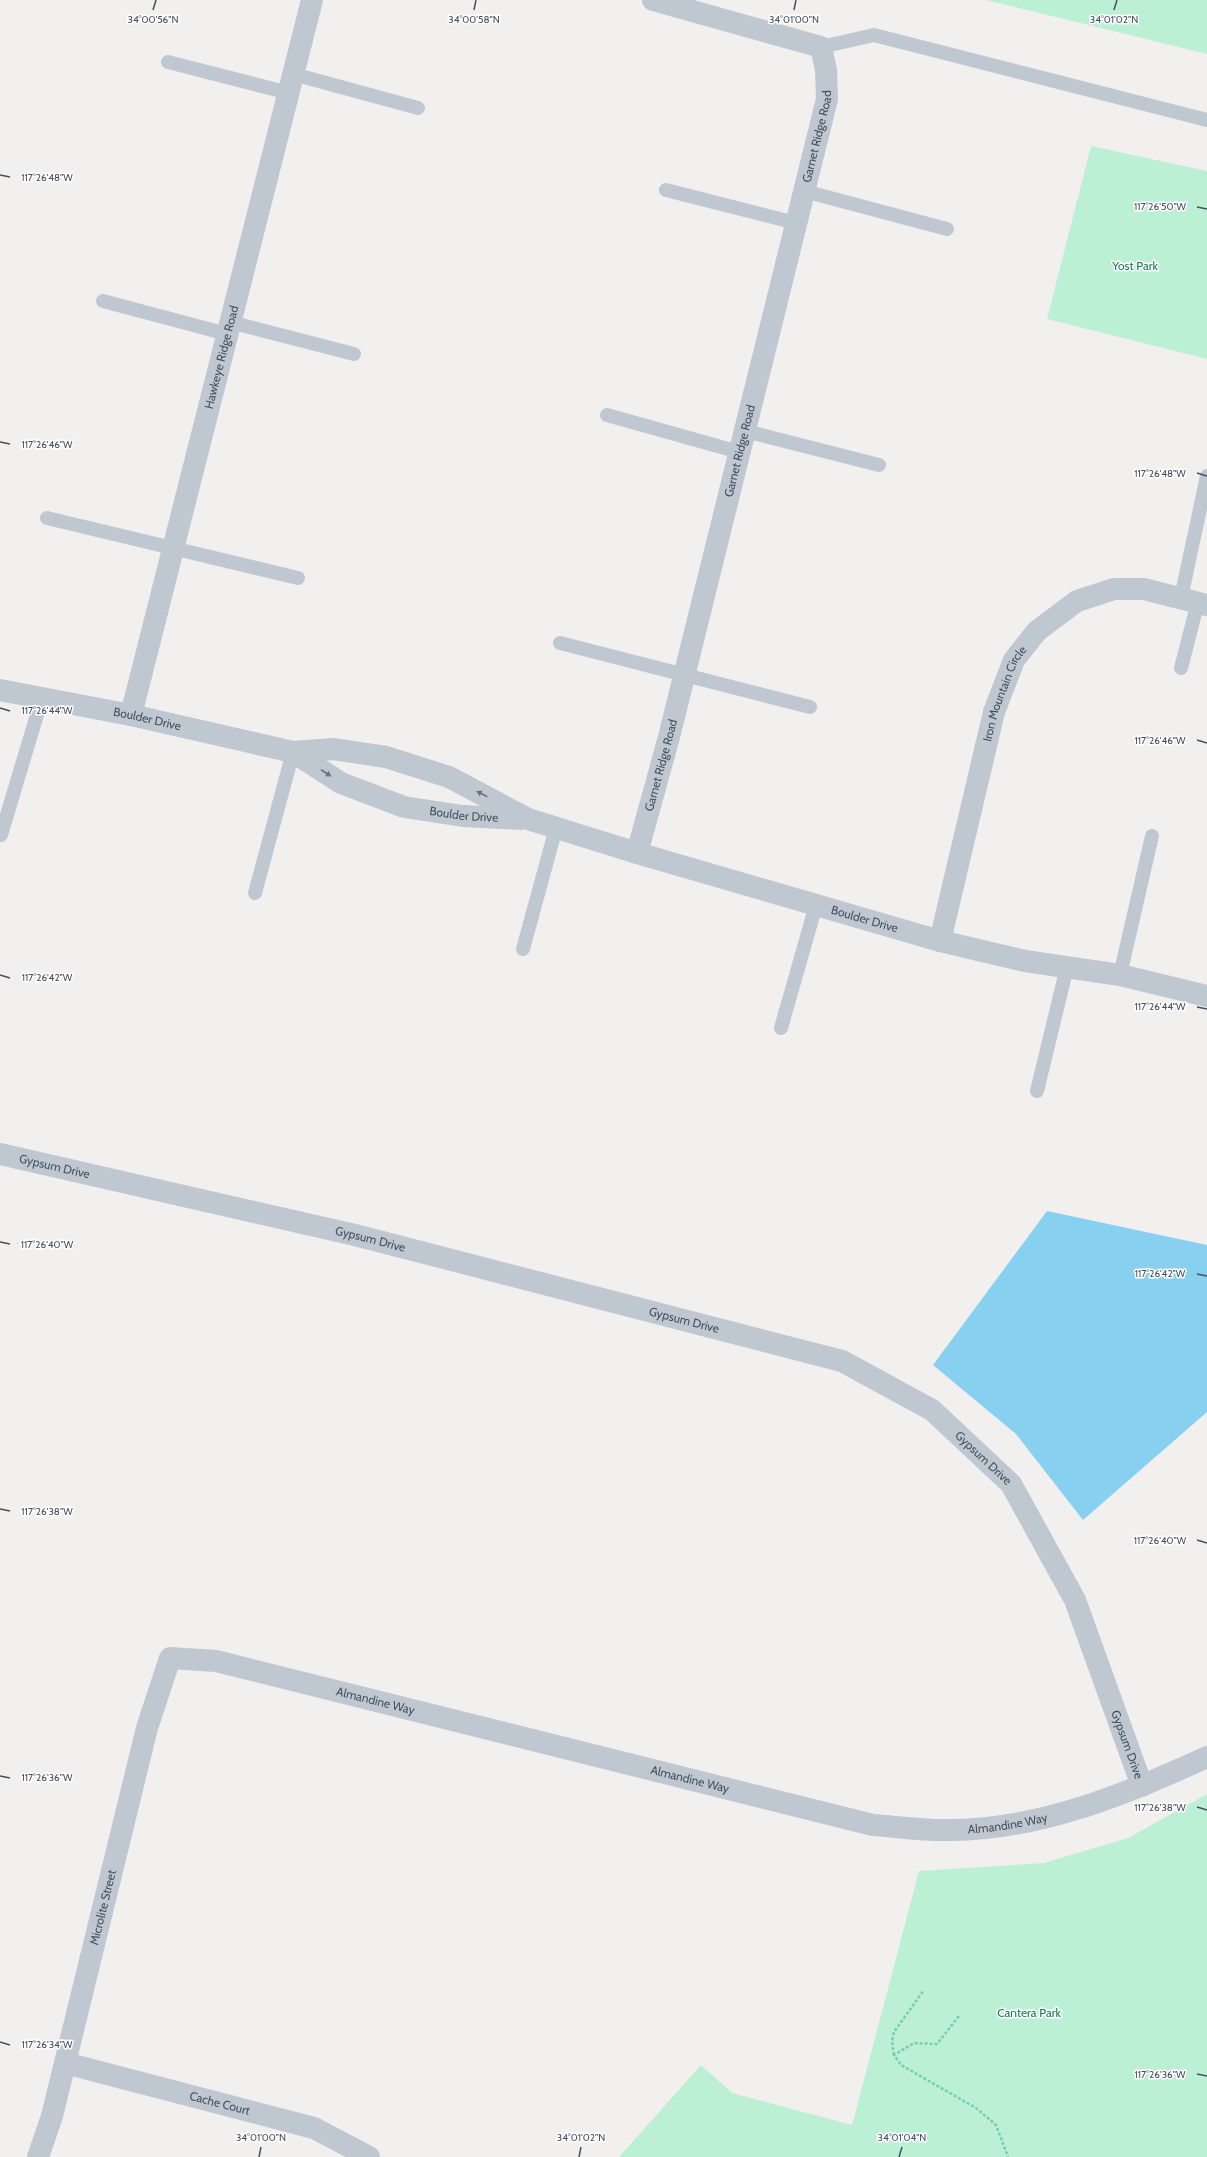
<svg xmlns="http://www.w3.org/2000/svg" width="1207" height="2157" font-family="Cabin,sans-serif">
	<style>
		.green { fill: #bcf0d5 }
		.water { fill: #87d0ef }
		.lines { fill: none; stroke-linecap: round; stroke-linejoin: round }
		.path { stroke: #73d0aa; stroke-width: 2.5; stroke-dasharray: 3 2; stroke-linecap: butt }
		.lane { stroke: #bfc8d1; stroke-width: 14 }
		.street { stroke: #bfc8d1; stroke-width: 22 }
		.oneway { fill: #6a7480 }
		.ticks { fill: none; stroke: #46505d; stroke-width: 1.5 }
		.labels { text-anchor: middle; stroke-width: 3; stroke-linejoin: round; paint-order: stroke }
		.street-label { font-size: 12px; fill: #46505d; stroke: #fff }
		.park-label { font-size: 12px; fill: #148154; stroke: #fff }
		.ticks-label { font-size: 10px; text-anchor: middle; fill: #46505d; stroke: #fff; stroke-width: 3; stroke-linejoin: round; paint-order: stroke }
	</style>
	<rect width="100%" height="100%" fill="#f2efef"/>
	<!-- green -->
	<g class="green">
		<path d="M986 0H1207V54Z"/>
		<path d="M1091 146 1207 171V359L1047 319Z"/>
		<path d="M1207 1794V2157H619L701 2065 732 2093 852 2125 919 1871 1044 1863 1128 1838Z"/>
	</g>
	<!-- water -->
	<path class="water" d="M1047 1211 1207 1245V1412L1083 1520 1016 1434 933 1365Z"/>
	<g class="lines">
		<!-- path -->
		<g class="path">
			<path d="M959 2016 937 2044 914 2043 894 2055 901 2065 976 2108 996 2125 1008 2157"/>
			<path d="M894 2055 892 2041 894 2032 924 1990"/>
		</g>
		<!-- lane -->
		<g class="lane">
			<path d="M821 47 874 35 1207 120"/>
			<path d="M168 62 289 93"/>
			<path d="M293 74 418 108"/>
			<path d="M666 190 796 223"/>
			<path d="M804 191 947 229"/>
			<path d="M103 301 227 334"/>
			<path d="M230 322 354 354"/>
			<path d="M607 415 739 452"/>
			<path d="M745 431 879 465"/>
			<path d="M47 518 298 578"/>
			<path d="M1181 598 1207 476"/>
			<path d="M560 643 810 707"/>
			<path d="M1181 668 1198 602"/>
			<path d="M1 835 42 698"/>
			<path d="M255 893 293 752"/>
			<path d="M523 949 556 828"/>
			<path d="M1120 975 1152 836"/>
			<path d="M781 1028 816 905"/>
			<path d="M1037 1091 1067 967"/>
		</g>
		<!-- street -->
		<g class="street">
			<path id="s1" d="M0 690 131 715 293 752 333 749 386 757 449 777 528 819 637 853 940 941 1025 961 1120 975 1207 996"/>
			<path id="s2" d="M131 715 312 0"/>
			<path id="s3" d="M293 752 341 783 404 807 463 816 521 819"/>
			<path id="s4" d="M637 853 669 737 827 99 826 70 821 47 653 0"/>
			<path id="s5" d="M940 941 994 712 1014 660 1037 631 1077 601 1114 589H1144L1207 605"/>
			<path id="s6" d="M0 1154 355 1235 842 1361 932 1410 1011 1484 1075 1600 1142 1786"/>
			<path id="s7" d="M65 2063 314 2128 369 2157"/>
			<path id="s8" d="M38 2157 52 2116 147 1728 170 1658 216 1661 873 1825C899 1827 926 1831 952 1830 1041 1829 1127 1794 1207 1757"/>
		</g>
	</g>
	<!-- one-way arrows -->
	<defs><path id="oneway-solid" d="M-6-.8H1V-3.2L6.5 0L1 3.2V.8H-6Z"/></defs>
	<g class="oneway">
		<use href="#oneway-solid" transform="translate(326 773) rotate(33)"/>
		<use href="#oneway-solid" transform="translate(482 794) rotate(-152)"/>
	</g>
	<!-- ticks -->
	<path class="ticks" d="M153 10 156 0M474 10 476 0M794 10 796 0M1114 10 1117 0M0 175 10 177M1197 207 1207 209M0 442 10 444M1197 473 1207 476M0 708 10 711M1197 740 1207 743M0 975 10 978M1197 1007 1207 1009M0 1242 10 1244M1197 1274 1207 1276M0 1509 10 1511M1197 1540 1207 1543M0 1776 10 1778M1197 1807 1207 1810M0 2042 10 2045M1197 2074 1207 2076M259 2157 261 2147M579 2157 581 2147M899 2157 902 2147"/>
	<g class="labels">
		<!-- street labels -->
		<g class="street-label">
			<text dy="4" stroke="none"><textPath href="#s4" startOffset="739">Garnet Ridge Road</textPath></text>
			<text dy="4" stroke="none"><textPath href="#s2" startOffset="369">Hawkeye Ridge Road</textPath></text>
			<text dy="4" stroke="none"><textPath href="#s4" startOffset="415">Garnet Ridge Road</textPath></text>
			<text dy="4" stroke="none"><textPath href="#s5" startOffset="256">Iron Mountain Circle</textPath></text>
			<text dy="4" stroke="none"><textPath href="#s1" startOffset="150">Boulder Drive</textPath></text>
			<text dy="4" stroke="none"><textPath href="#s4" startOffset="91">Garnet Ridge Road</textPath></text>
			<text dy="4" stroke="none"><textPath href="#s3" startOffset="185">Boulder Drive</textPath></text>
			<text dy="4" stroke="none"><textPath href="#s1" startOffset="900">Boulder Drive</textPath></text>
			<text dy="4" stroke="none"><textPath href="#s6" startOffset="56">Gypsum Drive</textPath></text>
			<text dy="4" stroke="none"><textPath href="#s6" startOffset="380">Gypsum Drive</textPath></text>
			<text dy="4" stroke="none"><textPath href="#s6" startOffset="704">Gypsum Drive</textPath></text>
			<text dy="4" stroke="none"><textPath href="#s6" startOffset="1040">Gypsum Drive</textPath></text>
			<text dy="4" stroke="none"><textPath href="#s8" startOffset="727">Almandine Way</textPath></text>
			<text dy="4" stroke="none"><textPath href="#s6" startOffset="1364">Gypsum Drive</textPath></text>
			<text dy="4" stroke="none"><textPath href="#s8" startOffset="1051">Almandine Way</textPath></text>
			<text dy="4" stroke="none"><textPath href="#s8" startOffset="1375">Almandine Way</textPath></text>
			<text dy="4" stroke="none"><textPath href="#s8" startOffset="258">Microlite Street</textPath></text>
			<text dy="4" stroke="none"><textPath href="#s7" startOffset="160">Cache Court</textPath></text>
		</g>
		<!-- park labels -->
		<g class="park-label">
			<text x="1135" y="270">Yost Park</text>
			<text x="1029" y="2017">Cantera Park</text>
		</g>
	</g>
	<g class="ticks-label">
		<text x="794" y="23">34°01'00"N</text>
		<text x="1114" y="23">34°01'02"N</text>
		<text x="153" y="23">34°00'56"N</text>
		<text x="474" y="23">34°00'58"N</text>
		<text x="47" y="181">117°26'48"W</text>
		<text x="1160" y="210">117°26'50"W</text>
		<text x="47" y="448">117°26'46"W</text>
		<text x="1160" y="477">117°26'48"W</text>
		<text x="47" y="714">117°26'44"W</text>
		<text x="1160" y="744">117°26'46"W</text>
		<text x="47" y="981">117°26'42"W</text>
		<text x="1160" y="1010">117°26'44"W</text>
		<text x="47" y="1248">117°26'40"W</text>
		<text x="1160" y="1277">117°26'42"W</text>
		<text x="47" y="1515">117°26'38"W</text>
		<text x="1160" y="1544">117°26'40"W</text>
		<text x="47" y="1781">117°26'36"W</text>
		<text x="1160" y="1811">117°26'38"W</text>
		<text x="47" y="2048">117°26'34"W</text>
		<text x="1160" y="2078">117°26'36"W</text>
		<text x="261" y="2141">34°01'00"N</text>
		<text x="581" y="2141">34°01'02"N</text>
		<text x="902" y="2141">34°01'04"N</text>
	</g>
</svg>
